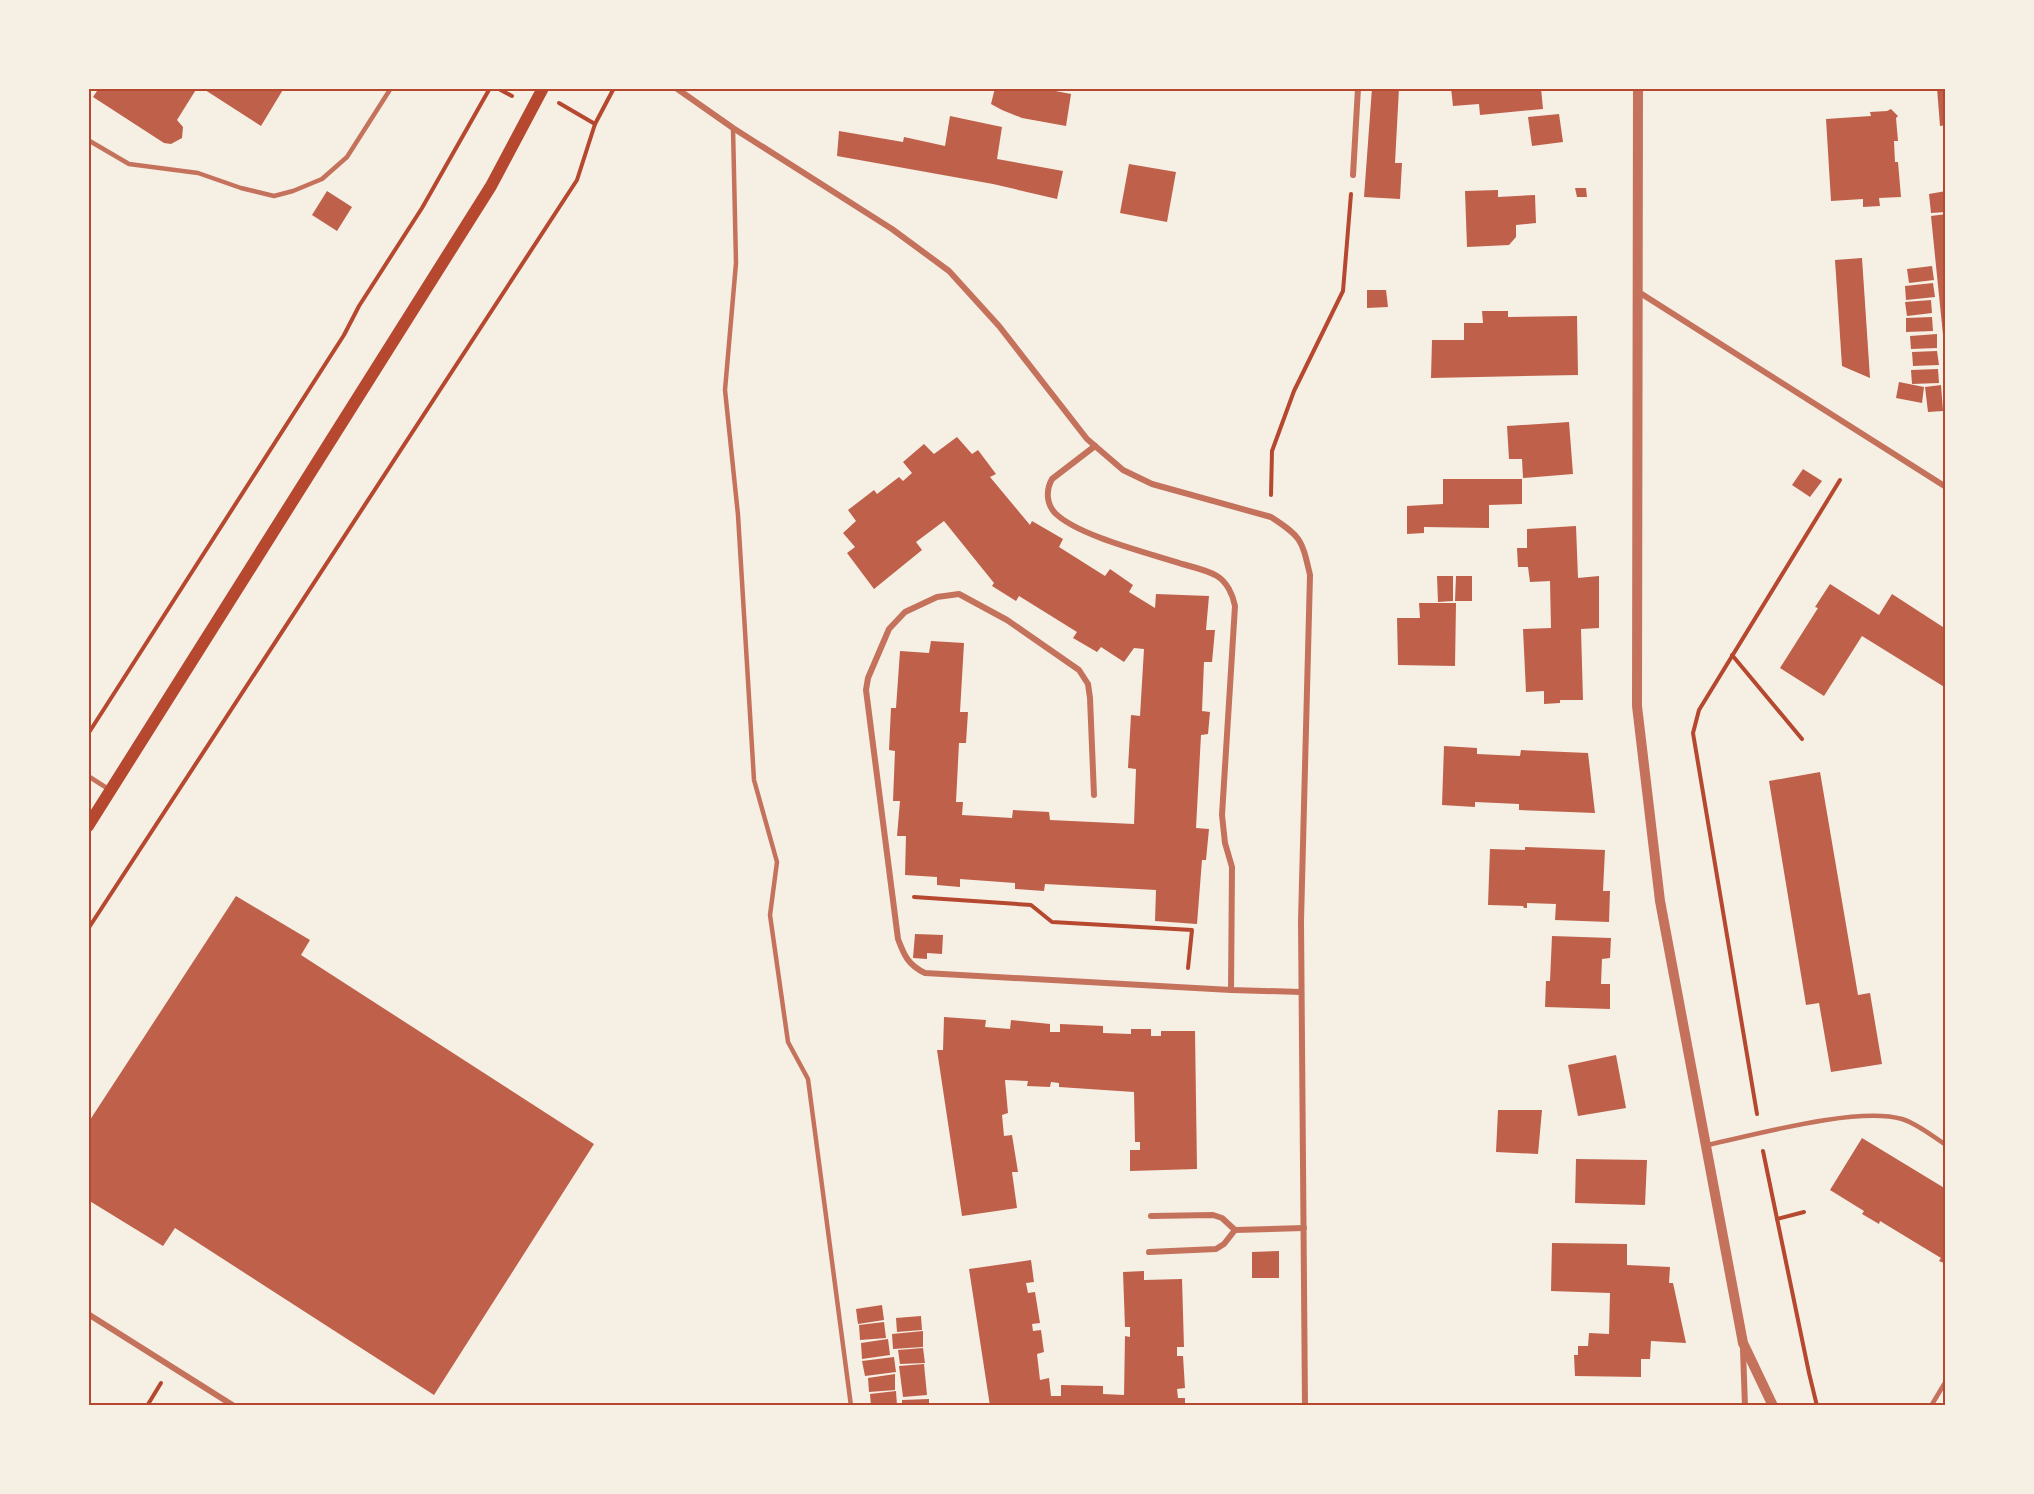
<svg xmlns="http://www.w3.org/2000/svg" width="2034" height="1494" font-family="Signika,sans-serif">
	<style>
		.building { fill: #bf614a }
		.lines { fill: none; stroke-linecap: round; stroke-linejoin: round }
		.path { stroke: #b5482f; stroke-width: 4 }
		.service { stroke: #c5725c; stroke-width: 4.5 }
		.minor { stroke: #c5725c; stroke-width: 6 }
		.tertiary { stroke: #c5725c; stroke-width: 10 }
		.secondary { stroke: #b5482f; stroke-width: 12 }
		.neatline { fill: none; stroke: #b5482f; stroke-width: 2 }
	</style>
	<rect width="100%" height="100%" fill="#f6efe4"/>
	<!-- building -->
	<g class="building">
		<path d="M99 88H197L177 120 183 127 182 138 171 144 164 143 93 97Z"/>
		<path d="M202 88H284L261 126Z"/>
		<path d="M995 88H1040L1071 94 1066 126 1022 118 1002 110 991 104Z"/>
		<path d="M1372 88H1399L1395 163H1402L1400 199 1364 197Z"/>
		<path d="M1451 88H1541L1543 109 1480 115 1479 104 1453 106Z"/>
		<path d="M1937 88H1946V125L1940 126Z"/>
		<path d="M1891 109 1898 116 1896 118 1898 141H1894L1895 162H1898L1901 197 1879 198 1880 206 1863 207V199L1831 201 1826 119 1871 116 1870 112 1887 111Z"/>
		<path d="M1559 114 1563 142 1532 146 1528 117Z"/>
		<path d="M950 116 1002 127 997 159 1063 171 1057 199 993 184 837 156 839 131 903 142 904 137 945 146Z"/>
		<path d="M1129 164 1176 172 1167 222 1120 213Z"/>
		<path d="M1575 188H1586L1587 197H1577Z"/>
		<path d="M1498 190V197L1535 195 1536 223 1516 225V237L1509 245 1467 247 1465 191Z"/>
		<path d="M327 191 352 207 337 231 312 215Z"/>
		<path d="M1946 191V212L1931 213 1929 194Z"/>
		<path d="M1946 214V345H1944L1931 216Z"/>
		<path d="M1862 258 1870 378 1842 366 1835 260Z"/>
		<path d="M1932 266 1934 280 1909 283 1907 269Z"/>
		<path d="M1933 283 1935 297 1906 300 1905 286Z"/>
		<path d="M1367 290H1386L1388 307 1367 308Z"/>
		<path d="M1931 300 1932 313 1907 316 1905 302Z"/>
		<path d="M1482 311H1508V317L1577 316 1578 375 1431 378 1432 340H1464V323H1483Z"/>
		<path d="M1932 317 1933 331 1906 332V318Z"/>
		<path d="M1937 334V348L1911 349 1910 336Z"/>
		<path d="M1937 351 1939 365 1913 366 1912 352Z"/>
		<path d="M1938 369 1939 383 1912 384 1911 370Z"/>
		<path d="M1899 382 1924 387 1922 403 1896 398Z"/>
		<path d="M1941 385 1943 411 1928 412 1925 387Z"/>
		<path d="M1569 422 1573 474 1523 478 1522 459H1509L1507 426Z"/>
		<path d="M957 437 972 454 978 450 996 474 990 477 1030 525 1032 521 1063 539 1059 547 1105 576 1110 569 1133 585 1129 592 1155 608 1156 594 1209 596 1206 630H1215L1212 662H1204L1202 711 1210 712 1208 734 1201 735 1196 828 1209 829 1206 860H1202L1197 924 1155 921 1156 890 1045 884 1044 891 1015 889V883L960 879V887L937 885V877L905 875 906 836H897L900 801H893L895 751 889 750 891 708H896L900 651 929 653 931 641 964 643 960 712H968L966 743H959L956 802H963L962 815 1012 818 1013 810 1049 812 1050 820 1134 824 1136 769 1128 768 1131 715 1140 716 1144 649 1134 648 1124 662 1101 647 1097 652 1073 638 1077 632 1019 596 1016 601 992 586 994 583 944 521 916 542 922 550 874 589 847 553 855 547 843 533 856 521 848 510 874 490 877 494 899 477 903 481 912 473 903 462 924 444 934 454Z"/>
		<path d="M1803 469 1822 481 1810 497 1792 485Z"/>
		<path d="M1443 479H1522V504L1489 505V528L1424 527V533L1407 534V506L1443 504Z"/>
		<path d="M1576 526 1578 578 1599 576V628L1581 629 1583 700H1560V703L1544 704V691L1526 692 1523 629 1551 628 1550 581 1530 582 1528 567H1518L1517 548H1527V529Z"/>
		<path d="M1437 576H1453V601L1438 602Z"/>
		<path d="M1456 576H1472V601H1455Z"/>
		<path d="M1830 584 1879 615 1892 594 1946 629V688L1862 636 1824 696 1780 668 1818 608 1815 607Z"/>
		<path d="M1419 603H1456L1455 666 1398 665 1397 618H1420Z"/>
		<path d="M1444 746 1477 748V754L1520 756 1521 750 1588 753 1595 813 1519 810V804L1475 802V807L1442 805Z"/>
		<path d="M1820 772 1858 995 1870 993 1882 1064 1831 1072 1819 1003 1806 1005 1769 781Z"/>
		<path d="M1525 847 1605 850 1603 891H1610L1609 922 1555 920 1556 904 1527 903V908H1524L1523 906 1488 905 1490 849 1525 850Z"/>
		<path d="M236 896 310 940 301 955 594 1144 434 1395 175 1228 163 1246 88 1200V1123Z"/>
		<path d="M915 934 943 935 942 954 927 953V959L913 958Z"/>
		<path d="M1552 936 1611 938 1610 958 1602 959 1601 984H1610V1009L1545 1007 1546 981H1550Z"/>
		<path d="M944 1017 986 1020 985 1027 1010 1029 1011 1020 1050 1024V1032H1060V1024L1103 1026V1033L1131 1034V1029H1151V1036H1161V1031H1195L1197 1169 1130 1171V1150H1140V1142H1135L1134 1092 1059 1087V1083L1051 1082 1050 1087 1027 1086 1028 1081 1005 1080 1008 1113 1002 1115 1004 1136 1012 1135 1018 1172H1012L1017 1208 962 1216 937 1050H943Z"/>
		<path d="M1616 1055 1626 1108 1578 1116 1568 1065Z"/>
		<path d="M1498 1110H1542L1538 1154 1496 1152Z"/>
		<path d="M1862 1138 1946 1189V1264L1939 1261 1941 1258 1880 1221 1879 1224 1862 1214 1864 1211 1830 1190Z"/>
		<path d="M1576 1159 1647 1160 1645 1205 1575 1203Z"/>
		<path d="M1552 1243 1627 1244V1265L1670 1267 1669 1283H1673L1686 1343 1651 1341 1650 1359H1641V1377L1575 1376 1574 1355H1578V1346H1588L1589 1333 1609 1334 1610 1293 1551 1291Z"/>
		<path d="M1279 1251V1278H1252V1252Z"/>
		<path d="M1031 1260 1034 1282 1026 1283 1028 1293 1035 1292 1040 1323 1032 1324 1033 1331 1041 1330 1044 1352 1037 1354 1040 1380 1049 1378 1051 1396H1061V1385L1103 1386V1394L1124 1395 1125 1336 1130 1337V1327H1125L1123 1272 1144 1271V1280L1182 1279 1184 1347H1177V1356H1183L1185 1388 1177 1389 1178 1398H1185V1406H990L969 1269Z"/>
		<path d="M882 1305 884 1320 858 1324 856 1309Z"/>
		<path d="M921 1316 922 1330 897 1332 896 1318Z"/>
		<path d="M884 1322 886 1338 860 1340 859 1325Z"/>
		<path d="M923 1331V1347L893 1349 892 1334Z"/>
		<path d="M888 1339 890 1355 862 1359 861 1343Z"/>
		<path d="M923 1348 925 1363 900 1364 898 1350Z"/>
		<path d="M894 1357 896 1372 865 1376 862 1361Z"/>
		<path d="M924 1364 927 1395 903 1397 899 1366Z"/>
		<path d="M895 1374V1390L869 1392 868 1378Z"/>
		<path d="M896 1391 897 1406H871L870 1394Z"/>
		<path d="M929 1399V1406H902V1400Z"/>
	</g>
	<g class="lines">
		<!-- path -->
		<g class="path">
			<path d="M497 88 512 96"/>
			<path d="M559 103 595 124"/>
			<path d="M1271 495 1272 451 1294 391 1343 291 1351 194"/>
			<path d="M1732 655 1802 739"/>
			<path d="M88 734 344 335 359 306 422 208 490 88"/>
			<path d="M914 897 1031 905 1052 922 1192 930 1188 968"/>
			<path d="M88 929 577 180 595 124 614 88"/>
			<path d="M1757 1114 1693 733 1699 710 1840 480"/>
			<path d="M1763 1151 1809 1373 1817 1406"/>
			<path d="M1777 1219 1804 1212"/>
			<path d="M147 1406 161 1383"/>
		</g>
		<!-- service -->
		<g class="service">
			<path d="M733 128 736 263 725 390 738 515 754 780 777 862 770 915 788 1042 808 1079 851 1406"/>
			<path d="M88 140 129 164 198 173 241 188 274 196 293 191 322 179 347 157 391 88"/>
			<path d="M88 776 110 790"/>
			<path d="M1707 1145C1755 1135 1857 1106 1902 1119 1918 1124 1932 1136 1946 1145"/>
			<path d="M1931 1406 1946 1381"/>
		</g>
		<!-- minor -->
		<g class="minor">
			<path d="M676 88 733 128 892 229 949 271 999 326 1087 439 1123 470 1152 484 1271 517C1302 537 1302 540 1310 575L1301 921 1305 1406"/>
			<path d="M1353 175 1358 88"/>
			<path d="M1637 291 1946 487"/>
			<path d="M1095 446 1052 479C1046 490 1046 503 1055 513 1078 536 1149 553 1182 564 1193 567 1207 570 1217 576 1227 582 1233 595 1235 606L1222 815 1225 843 1232 867 1231 990 1301 992"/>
			<path d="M1094 795 1090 698 1088 684 1079 670 1007 620 959 594 937 597 905 612 889 629 868 678 866 690 898 939C904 955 908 965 925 973L1231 990"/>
			<path d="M1151 1216 1213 1215 1222 1218 1235 1230 1304 1228"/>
			<path d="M1149 1252 1216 1249 1224 1244 1235 1230"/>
			<path d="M88 1314 234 1406"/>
			<path d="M1743 1350 1745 1406"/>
		</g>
		<!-- tertiary -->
		<path class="tertiary" d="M1638 88 1637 706 1660 901 1743 1343 1773 1406"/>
		<!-- secondary -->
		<path class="secondary" d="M88 826 491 186 543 88"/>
	</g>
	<!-- border -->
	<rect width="2034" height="1494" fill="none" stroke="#f6efe4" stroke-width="180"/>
	<rect x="90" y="90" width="1854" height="1314" class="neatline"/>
</svg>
